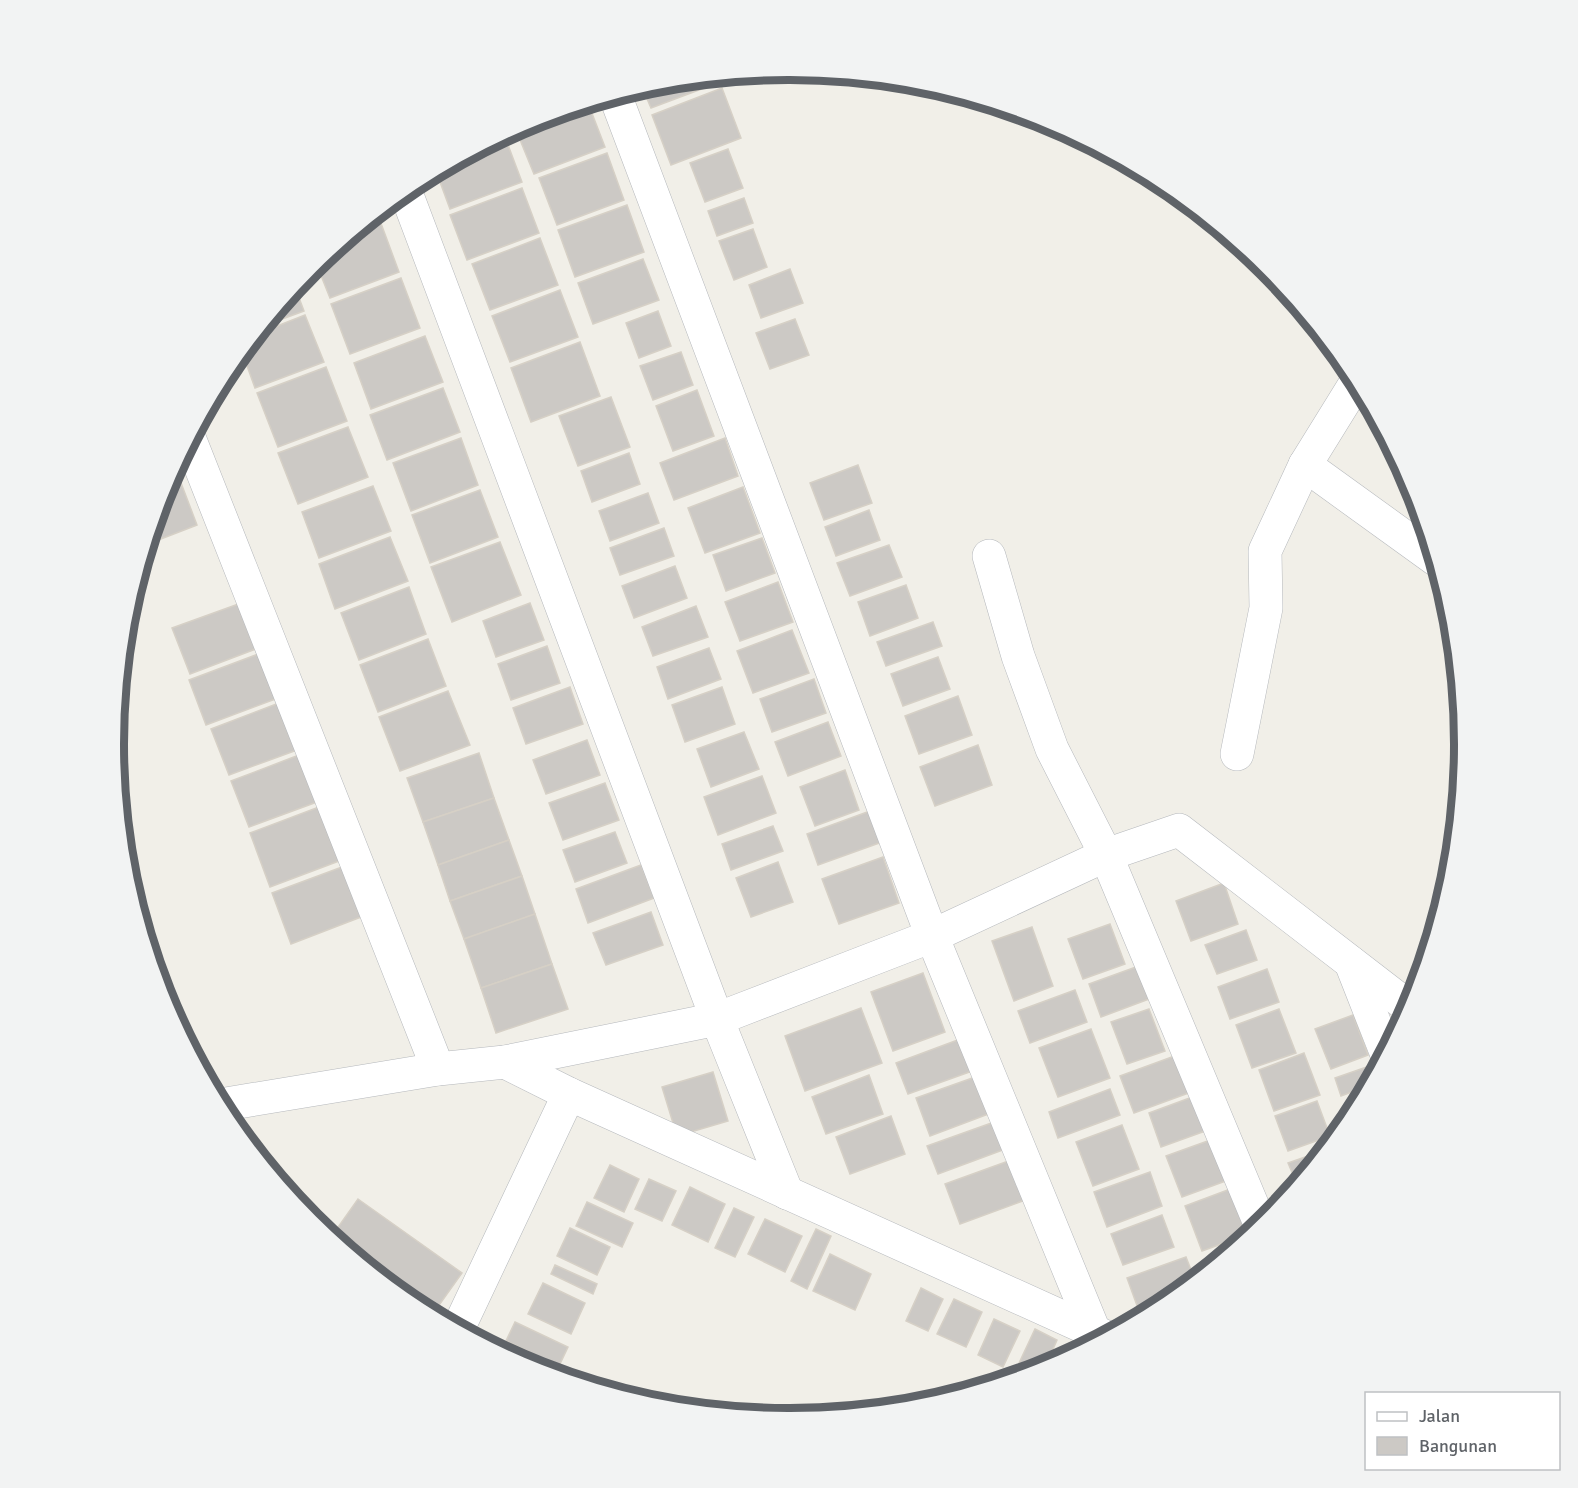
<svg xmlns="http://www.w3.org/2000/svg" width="1578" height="1488" font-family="Signika,sans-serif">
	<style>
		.building { fill: #ccc9c5; stroke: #d6d0c6; stroke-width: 1.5 }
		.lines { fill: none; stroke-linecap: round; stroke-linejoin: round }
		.minor-casing { stroke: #b5b8bc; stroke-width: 34 }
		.minor { stroke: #fff; stroke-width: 33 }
		.rim { fill: none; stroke: #5f6368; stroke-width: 8 }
	</style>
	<rect width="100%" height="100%" fill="#f1efe8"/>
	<!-- building -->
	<g class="building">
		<path d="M717 76 720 82 651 108 642 87 658 82Z"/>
		<path d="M722 88 741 138 671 165 652 115Z"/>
		<path d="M588 103 605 147 534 174 516 130Z"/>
		<path d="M505 137 522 182 450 209 436 171Z"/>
		<path d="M728 149 743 188 705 202 690 163Z"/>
		<path d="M607 153 624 200 557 225 539 178Z"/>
		<path d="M522 188 539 233 467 260 450 215Z"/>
		<path d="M744 198 753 223 717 236 708 211Z"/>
		<path d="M627 205 644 252 575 277 558 230Z"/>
		<path d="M379 218 399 272 330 298 316 263 365 223Z"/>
		<path d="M753 229 767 267 734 280 719 241Z"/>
		<path d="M540 238 558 285 490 310 472 264Z"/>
		<path d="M643 259 659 300 593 324 578 283Z"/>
		<path d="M790 269 803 303 761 318 749 285Z"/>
		<path d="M401 278 420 328 350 354 331 304Z"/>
		<path d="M295 287 304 311 263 326Z"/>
		<path d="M560 290 578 337 510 362 492 316Z"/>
		<path d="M658 311 671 346 639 358 626 323Z"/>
		<path d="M305 315 324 362 255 388 242 352 257 334Z"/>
		<path d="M795 319 809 355 770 369 756 333Z"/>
		<path d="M425 336 443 382 371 409 354 363Z"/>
		<path d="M580 342 600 396 531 422 511 368Z"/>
		<path d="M681 352 693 385 653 400 640 366Z"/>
		<path d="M326 367 347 421 278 447 257 393Z"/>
		<path d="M443 388 460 432 387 460 370 415Z"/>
		<path d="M697 390 714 436 673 451 656 406Z"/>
		<path d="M611 397 630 447 578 466 559 416Z"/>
		<path d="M348 427 368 477 298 504 278 453Z"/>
		<path d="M461 438 478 485 411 511 393 463Z"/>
		<path d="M725 438 738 476 674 500 660 463Z"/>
		<path d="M629 453 640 484 592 502 581 471Z"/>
		<path d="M858 465 872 503 824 520 810 483Z"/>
		<path d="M178 475 197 525 148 544 166 485 169 479Z"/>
		<path d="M373 486 391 531 319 558 302 512Z"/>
		<path d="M743 487 760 533 705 553 688 508Z"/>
		<path d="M480 490 498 537 430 563 412 515Z"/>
		<path d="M648 493 659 523 610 541 599 511Z"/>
		<path d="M869 510 880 540 836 556 825 527Z"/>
		<path d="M664 528 674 556 620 575 610 548Z"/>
		<path d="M390 537 408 581 335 609 319 564Z"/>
		<path d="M762 538 775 573 726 591 713 555Z"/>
		<path d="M500 542 521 595 452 622 431 567Z"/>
		<path d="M889 545 902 577 850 596 837 563Z"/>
		<path d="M675 566 687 598 634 618 622 586Z"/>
		<path d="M778 582 793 622 740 641 725 602Z"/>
		<path d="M906 585 918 618 870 636 858 602Z"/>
		<path d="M409 587 426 634 359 660 341 613Z"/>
		<path d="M244 602 261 647 190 674 172 628Z"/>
		<path d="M530 603 544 640 496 657 483 621Z"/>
		<path d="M696 606 708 637 653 656 642 627Z"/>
		<path d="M933 622 942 646 886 666 877 642Z"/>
		<path d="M792 630 809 673 753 693 737 651Z"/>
		<path d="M428 639 446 686 378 712 360 665Z"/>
		<path d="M547 646 560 683 511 700 498 664Z"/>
		<path d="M709 648 721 679 668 699 657 667Z"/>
		<path d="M261 653 278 698 206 725 189 680Z"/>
		<path d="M938 657 950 689 903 706 891 674Z"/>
		<path d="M814 679 826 713 772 732 760 699Z"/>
		<path d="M570 687 583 724 526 744 513 708Z"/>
		<path d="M722 687 735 724 685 742 672 705Z"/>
		<path d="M448 691 470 745 400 771 379 717Z"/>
		<path d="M958 696 972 735 919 754 905 716Z"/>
		<path d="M279 703 297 750 229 775 211 729Z"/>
		<path d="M828 722 841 756 788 776 775 742Z"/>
		<path d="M744 732 759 769 711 787 697 749Z"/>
		<path d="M587 740 600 775 546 794 533 760Z"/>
		<path d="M978 745 992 785 935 806 920 767Z"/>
		<path d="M479 753 494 798 423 822 407 778Z"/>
		<path d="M299 755 317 802 249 827 231 781Z"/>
		<path d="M845 770 859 810 815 826 800 787Z"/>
		<path d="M762 776 776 813 718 835 704 797Z"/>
		<path d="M605 783 619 820 563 840 549 803Z"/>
		<path d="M494 798 509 840 438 865 423 822Z"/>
		<path d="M319 807 339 861 270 887 250 833Z"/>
		<path d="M870 811 882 842 818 865 807 834Z"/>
		<path d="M773 826 783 851 731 870 722 844Z"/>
		<path d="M615 832 627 863 575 882 563 850Z"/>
		<path d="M509 840 522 876 450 901 438 865Z"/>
		<path d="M883 857 899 903 839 924 822 879Z"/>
		<path d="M778 862 793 902 751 917 736 878Z"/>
		<path d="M641 865 654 898 588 923 576 889Z"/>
		<path d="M342 867 361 917 291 944 272 893Z"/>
		<path d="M522 876 535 914 464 939 450 901Z"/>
		<path d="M1224 883 1238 924 1191 941 1176 901Z"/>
		<path d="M651 912 663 945 606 965 593 933Z"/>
		<path d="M535 914 552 964 481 988 464 939Z"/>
		<path d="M1110 924 1125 964 1083 979 1068 939Z"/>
		<path d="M1032 927 1053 986 1014 1001 992 941Z"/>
		<path d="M1246 930 1257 960 1217 974 1205 945Z"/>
		<path d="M552 964 568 1009 496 1033 481 988Z"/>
		<path d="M1136 967 1149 999 1101 1017 1089 984Z"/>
		<path d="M1267 969 1279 1002 1230 1019 1218 987Z"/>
		<path d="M923 973 945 1032 893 1051 871 992Z"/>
		<path d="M1075 990 1087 1022 1030 1043 1018 1011Z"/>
		<path d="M861 1008 882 1063 805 1091 785 1036Z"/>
		<path d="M1149 1009 1165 1051 1127 1064 1111 1022Z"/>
		<path d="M1279 1009 1296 1053 1252 1068 1236 1025Z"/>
		<path d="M1353 1015 1368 1055 1331 1069 1315 1029Z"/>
		<path d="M1091 1029 1110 1078 1058 1097 1039 1048Z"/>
		<path d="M963 1038 975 1070 908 1094 896 1063Z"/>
		<path d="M1304 1053 1320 1095 1274 1111 1259 1070Z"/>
		<path d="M1180 1054 1194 1091 1134 1113 1120 1076Z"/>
		<path d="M1378 1063 1368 1086 1341 1096 1335 1078Z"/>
		<path d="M713 1072 728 1121 677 1136 662 1087Z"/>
		<path d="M869 1075 883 1114 826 1134 812 1097Z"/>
		<path d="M978 1076 991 1113 930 1136 916 1098Z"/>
		<path d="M1110 1089 1120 1115 1058 1138 1049 1112Z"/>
		<path d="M1195 1096 1208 1130 1161 1147 1149 1113Z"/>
		<path d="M1317 1101 1330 1136 1288 1151 1275 1116Z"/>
		<path d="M1358 1104 1350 1119V1120L1346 1109Z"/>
		<path d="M891 1116 905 1154 850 1174 836 1137Z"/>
		<path d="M997 1121 1008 1148 938 1174 927 1146Z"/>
		<path d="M1122 1125 1139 1169 1093 1186 1076 1142Z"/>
		<path d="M1216 1138 1231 1179 1182 1197 1166 1156Z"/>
		<path d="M1325 1150 1297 1184 1288 1163Z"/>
		<path d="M1014 1159 1028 1199 960 1224 945 1184Z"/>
		<path d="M610 1165 639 1179 624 1212 594 1198Z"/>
		<path d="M1150 1172 1162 1206 1107 1227 1094 1192Z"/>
		<path d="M649 1179 676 1191 662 1221 635 1209Z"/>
		<path d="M690 1187 725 1204 708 1242 672 1225Z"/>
		<path d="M1233 1188 1249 1234 1202 1251 1185 1206Z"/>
		<path d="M358 1199 462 1273 432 1315 414 1305 331 1237Z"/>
		<path d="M587 1202 633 1223 622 1247 576 1226Z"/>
		<path d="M734 1208 754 1217 735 1257 715 1248Z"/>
		<path d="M1162 1215 1174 1247 1123 1265 1111 1234Z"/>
		<path d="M765 1219 802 1236 785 1272 748 1254Z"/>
		<path d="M570 1228 610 1247 597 1275 557 1256Z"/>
		<path d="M816 1229 831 1236 807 1289 791 1281Z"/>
		<path d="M1231 1250 1211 1266 1208 1258Z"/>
		<path d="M830 1254 871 1274 855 1310 813 1291Z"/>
		<path d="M1186 1257 1195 1280 1170 1300 1139 1311 1127 1278Z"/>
		<path d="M555 1265 597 1284 593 1294 551 1274Z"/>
		<path d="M543 1283 585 1303 571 1334 528 1314Z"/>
		<path d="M921 1288 943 1299 928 1331 906 1321Z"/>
		<path d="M954 1299 982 1312 966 1347 937 1334Z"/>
		<path d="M994 1319 1020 1331 1003 1367 978 1355Z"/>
		<path d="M515 1322 568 1347 559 1366 506 1341Z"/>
		<path d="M1035 1329 1057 1340 1044 1369 1012 1378Z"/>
	</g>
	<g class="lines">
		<!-- minor casing -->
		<g class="minor-casing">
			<g id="minor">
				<path d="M615 95 932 936 1094 1331"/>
				<path d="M405 190 717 1019 787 1193"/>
				<path d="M190 440 438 1069"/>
				<path d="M1305 465 1435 559"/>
				<path d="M989 556 1018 656 1052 749 1106 855 1261 1226"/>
				<path d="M1237 754 1266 608 1265 551 1305 465 1357 381"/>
				<path d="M1351 963 1386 1052"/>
				<path d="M505 1062 569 1094 1104 1336"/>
				<path d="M220 1105 438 1069 505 1062 717 1019 932 936 1106 855 1179 830 1410 1008"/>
				<path d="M458 1329 569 1094"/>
			</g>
		</g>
		<!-- minor -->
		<use href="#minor" class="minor"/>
	</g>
	<!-- crop -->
	<path d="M0 0H1578V1488H0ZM788 80H790A664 664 0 0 1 1454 744V744A664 664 0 0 1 790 1408H788A664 664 0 0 1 124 744V744A664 664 0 0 1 788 80Z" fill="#f2f3f3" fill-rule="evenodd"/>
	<path class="rim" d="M788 80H790A664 664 0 0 1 1454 744V744A664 664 0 0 1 790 1408H788A664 664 0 0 1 124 744V744A664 664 0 0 1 788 80Z"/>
	<!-- legend -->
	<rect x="1365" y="1392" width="195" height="78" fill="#ffffff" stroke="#bfc1c3" stroke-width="1.5"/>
	<rect x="1377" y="1412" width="30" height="9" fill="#ffffff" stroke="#bfc1c3" stroke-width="1.5"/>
	<text x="1419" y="1422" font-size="18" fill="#5f6368">Jalan</text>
	<rect x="1377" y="1437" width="30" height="18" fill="#ccc9c5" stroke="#bfc1c3" stroke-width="1.5"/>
	<text x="1419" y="1452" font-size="18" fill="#5f6368">Bangunan</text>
</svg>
